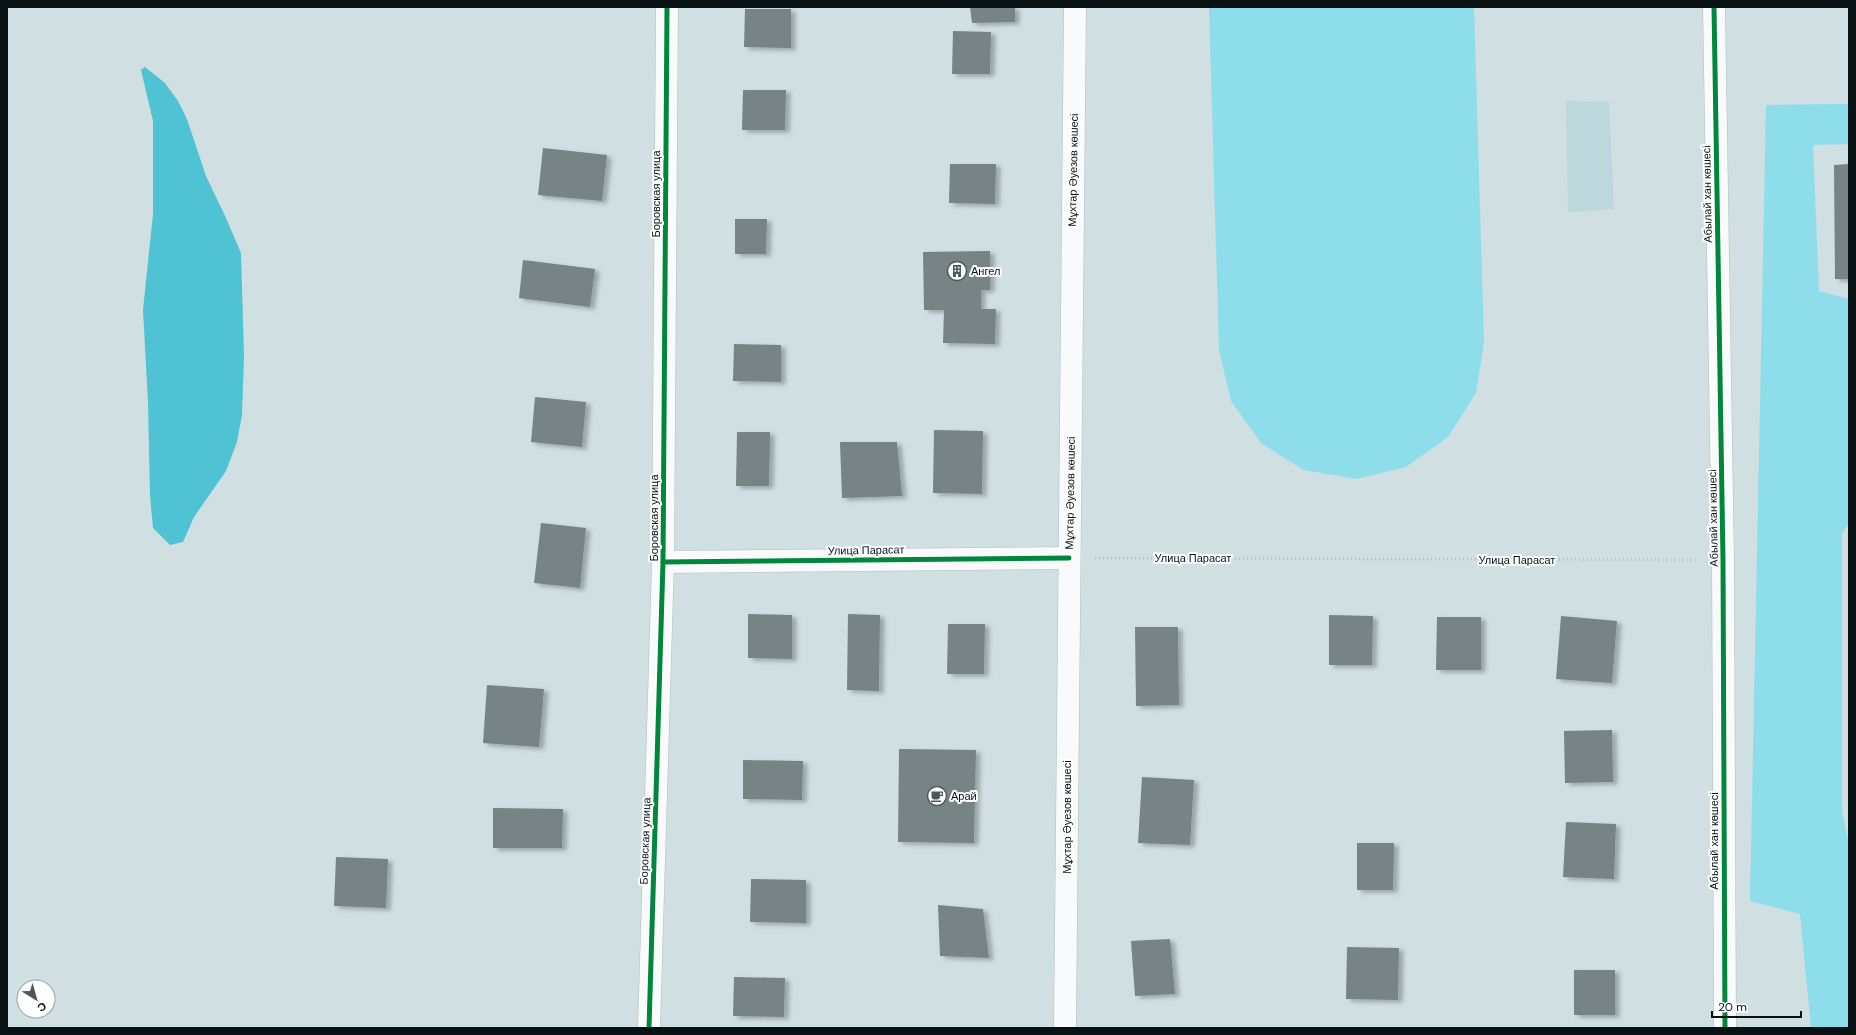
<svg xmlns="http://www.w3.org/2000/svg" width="1856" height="1035" font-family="'DM Sans',sans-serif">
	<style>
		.built { fill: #bdd8dd }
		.green { fill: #8dddeb }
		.water { fill: #4fc2d3 }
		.building { fill: #778385; filter: url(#shadow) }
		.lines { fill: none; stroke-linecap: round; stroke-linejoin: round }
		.street-casing { stroke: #b1bdbf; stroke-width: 23 }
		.secondary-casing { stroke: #b1bdbf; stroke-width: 23 }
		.path { stroke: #b8bdbe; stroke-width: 2.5; stroke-dasharray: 1 3; stroke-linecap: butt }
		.street { stroke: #f8fafb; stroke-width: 22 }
		.secondary { stroke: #f8fafb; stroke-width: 22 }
		.cycleway-casing { stroke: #fff; stroke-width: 8 }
		.cycleway { stroke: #00873e; stroke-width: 5 }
		.labels { text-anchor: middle; stroke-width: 4; stroke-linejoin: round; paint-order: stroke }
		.street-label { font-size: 11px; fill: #081113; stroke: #fff }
		.poi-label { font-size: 11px; fill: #081113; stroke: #fff; text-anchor: start }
	</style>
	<defs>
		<filter id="shadow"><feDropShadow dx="4.5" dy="2.5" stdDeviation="2" flood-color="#0004"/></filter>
	</defs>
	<rect width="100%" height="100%" fill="#d0dfe2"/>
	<!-- built -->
	<path class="built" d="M1566 101 1609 102 1614 209 1568 212Z"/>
	<!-- green -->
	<g class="green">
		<path d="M1209 7H1474L1484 342 1476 393 1448 437 1406 467 1356 479 1304 470 1261 443 1231 401 1219 350Z"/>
		<path d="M1849 104V144L1813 145 1819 291 1849 299V523L1842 534V811L1849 844V1028H1811L1800 914 1750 901 1766 105Z"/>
	</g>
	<!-- water -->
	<path class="water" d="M145 67 165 83 178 101 187 119 206 176 226 218 241 253 244 355 242 415 237 442 226 471 194 517 183 542 170 545 153 528 150 495 148 402 143 310 153 214V121L141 70Z"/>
	<!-- building -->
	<g class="building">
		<path d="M970 7H1015V22L972 23Z"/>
		<path d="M745 9H791V48L744 47Z"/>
		<path d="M953 31 991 32 990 74H952Z"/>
		<path d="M743 90H786L785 130H742Z"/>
		<path d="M543 148 607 155 602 201 538 195Z"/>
		<path d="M950 164H996L995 204 949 203Z"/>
		<path d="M1849 164V279H1835L1834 165Z"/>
		<path d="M735 219H767L766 254H735Z"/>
		<path d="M990 251V290H981V309H996L995 344 943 343 944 310H924L923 252Z"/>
		<path d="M523 260 595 269 590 307 519 298Z"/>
		<path d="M734 344 781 345V382L733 381Z"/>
		<path d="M535 397 586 402 582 447 531 442Z"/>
		<path d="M934 430 983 431 982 494 933 493Z"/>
		<path d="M737 432H770L769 486H736Z"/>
		<path d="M840 442H897L902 496 842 498Z"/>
		<path d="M541 523 586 528 580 588 534 583Z"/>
		<path d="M748 614 792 615V659L748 658Z"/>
		<path d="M848 614 880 615 879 691 847 690Z"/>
		<path d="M1329 615 1373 616 1372 665H1329Z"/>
		<path d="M1561 616 1617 621 1612 683 1556 679Z"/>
		<path d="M1437 617H1481V670H1436Z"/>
		<path d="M948 624H985L984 674H947Z"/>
		<path d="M1135 627H1178L1179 705 1136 706Z"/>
		<path d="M487 685 544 689 539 747 483 743Z"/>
		<path d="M1612 730 1613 782 1565 783 1564 731Z"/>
		<path d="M899 749 976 750 974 843 898 842Z"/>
		<path d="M743 760 803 761 802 800 743 799Z"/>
		<path d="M1142 777 1194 780 1190 845 1138 843Z"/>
		<path d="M493 808 563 809 562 848H493Z"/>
		<path d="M1566 822 1616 824 1614 879 1563 877Z"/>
		<path d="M1357 843H1394L1393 890H1357Z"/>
		<path d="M336 857 388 859 386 908 334 906Z"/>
		<path d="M751 879 806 880V923L750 922Z"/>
		<path d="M938 905 983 909 989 958 940 956Z"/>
		<path d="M1170 939 1175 994 1135 996 1131 941Z"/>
		<path d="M1347 947 1399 948 1398 1000 1346 999Z"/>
		<rect x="1574" y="970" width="41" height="45"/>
		<path d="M734 977 785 978 784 1017 733 1016Z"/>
	</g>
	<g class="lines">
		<!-- street casing -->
		<g class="street-casing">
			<g id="street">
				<path d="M663 562 1069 558"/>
				<path d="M649 1028 663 562 667 7"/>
			</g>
		</g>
		<!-- secondary casing -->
		<g class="secondary-casing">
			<g id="secondary">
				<path d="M1714 7 1723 560 1725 1028"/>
				<path d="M1065 1028 1075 7"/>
			</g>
		</g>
		<!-- path -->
		<path class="path" d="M1095 558 1696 560"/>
		<!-- street -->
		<use href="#street" class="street"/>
		<!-- secondary -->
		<use href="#secondary" class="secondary"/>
		<!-- cycleway casing -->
		<g class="cycleway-casing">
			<g id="cycleway">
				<path d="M1714 7 1723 560 1725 1028"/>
				<path d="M663 562 1069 558"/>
				<path d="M649 1028 663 562 667 7"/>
			</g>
		</g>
		<!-- cycleway -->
		<use href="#cycleway" class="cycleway"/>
	</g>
	<!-- icons -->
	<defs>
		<g id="building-ring" transform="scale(1)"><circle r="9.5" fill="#fff" stroke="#4e595b" stroke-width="1.5"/><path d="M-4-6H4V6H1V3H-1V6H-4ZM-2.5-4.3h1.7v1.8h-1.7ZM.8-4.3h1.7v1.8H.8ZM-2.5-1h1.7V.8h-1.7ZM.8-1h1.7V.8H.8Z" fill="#4e595b"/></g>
		<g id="cafe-ring" transform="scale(1)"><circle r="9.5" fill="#fff" stroke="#4e595b" stroke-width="1.5"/><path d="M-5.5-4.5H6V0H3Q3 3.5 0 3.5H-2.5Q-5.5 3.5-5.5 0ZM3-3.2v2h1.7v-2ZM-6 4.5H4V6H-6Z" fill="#4e595b"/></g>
	</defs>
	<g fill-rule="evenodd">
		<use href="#building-ring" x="957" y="271"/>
		<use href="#cafe-ring" x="937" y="796"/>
	</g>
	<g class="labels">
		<!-- street labels -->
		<g class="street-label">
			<text transform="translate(1073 170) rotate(-89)" y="4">Мұхтар Әуезов көшесі</text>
			<text transform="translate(656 194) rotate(-90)" y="4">Боровская улица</text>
			<text transform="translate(1707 194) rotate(-91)" y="4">Абылай хан көшесі</text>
			<text transform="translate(1070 493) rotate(-89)" y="4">Мұхтар Әуезов көшесі</text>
			<text transform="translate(654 518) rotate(-90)" y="4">Боровская улица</text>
			<text transform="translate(1713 518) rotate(-91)" y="4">Абылай хан көшесі</text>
			<text transform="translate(866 550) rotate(-1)" y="4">Улица Парасат</text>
			<text x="1193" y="562">Улица Парасат</text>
			<text x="1517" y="564">Улица Парасат</text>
			<text transform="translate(1067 817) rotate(-90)" y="4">Мұхтар Әуезов көшесі</text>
			<text transform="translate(645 841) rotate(-88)" y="4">Боровская улица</text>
			<text transform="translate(1714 841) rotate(-90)" y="4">Абылай хан көшесі</text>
		</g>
		<!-- poi labels -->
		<g class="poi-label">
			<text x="971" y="275">Ангел</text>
			<text x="951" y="800">Арай</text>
		</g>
	</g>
	<!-- border -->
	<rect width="1856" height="1035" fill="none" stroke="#081113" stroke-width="16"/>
	<!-- north arrow -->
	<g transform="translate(36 999) rotate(143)"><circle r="19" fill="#ffffff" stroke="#9ca0a1"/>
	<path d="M0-3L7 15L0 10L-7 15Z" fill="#4e595b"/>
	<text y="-6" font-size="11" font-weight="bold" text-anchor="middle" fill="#081113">С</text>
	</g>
	<!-- scale -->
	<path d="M1712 1011v6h89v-6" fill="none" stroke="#081113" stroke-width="2"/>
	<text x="1718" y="1011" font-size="12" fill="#081113" stroke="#ffffff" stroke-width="3" paint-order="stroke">20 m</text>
</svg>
